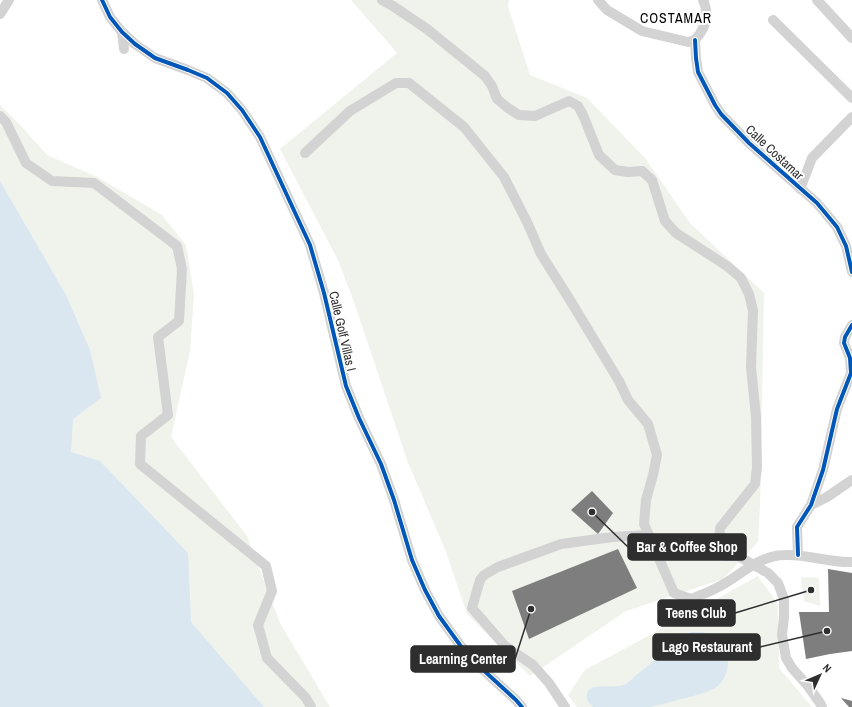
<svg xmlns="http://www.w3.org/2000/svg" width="852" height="707" font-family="'Archivo Narrow',sans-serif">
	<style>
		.green { fill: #f0f3ec }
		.water { fill: #dae7f0 }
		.building { fill: #7e7e7e }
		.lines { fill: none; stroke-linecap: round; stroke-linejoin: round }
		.minor { stroke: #d3d3d3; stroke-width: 10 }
		.cycleway-casing { stroke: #fff; stroke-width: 6 }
		.cycleway { stroke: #0057b8; stroke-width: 4 }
		.labels { text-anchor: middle; stroke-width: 4; stroke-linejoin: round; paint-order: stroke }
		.street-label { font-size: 13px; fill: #2e2e2e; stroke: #fff }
		.neighbourhood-label { font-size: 14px; letter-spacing: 1px; fill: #000; stroke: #fff }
		.leader { fill: none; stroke: #2e2e2e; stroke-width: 1.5 }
		.callout-dot { fill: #2e2e2e; stroke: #fff; stroke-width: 1.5 }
		.callout { fill: #2e2e2e; stroke: #2e2e2e; stroke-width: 1.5 }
		.callout-label { font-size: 14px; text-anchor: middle; font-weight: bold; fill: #fff }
	</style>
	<rect width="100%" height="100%" fill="#fff"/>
	<!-- green -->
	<g class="green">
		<path d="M351 0H509L508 6 530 75 587 98 645 158 690 223 764 293 760 506 758 542 723 579 626 611 530 676 467 614 446 552 407 460 354 302 338 260 280 149 397 53Z"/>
		<path d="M0 105 21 126 47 155 97 177 162 215 186 245 194 294 190 351 171 437 247 536 280 623 330 707H239L58 461 0 207Z"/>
		<path d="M758 576 778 604 779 668 812 707H577L568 695 585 670 713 601Z"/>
		<path d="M801 577 819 578 820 606 804 601Z"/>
	</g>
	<!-- water -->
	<g class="water">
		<path d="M0 181 66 295 90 350 101 398 73 419 71 452 100 461 188 553 191 622 264 707H0Z"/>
		<path d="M691 632C701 632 714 632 721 639 732 651 730 680 715 688 707 693 696 695 686 698 675 700 659 706 648 707 630 707 611 707 593 707 588 702 583 695 590 689 595 684 614 688 623 685 627 684 630 681 633 678 638 673 645 669 650 664 655 660 658 655 663 650 671 643 682 638 691 632Z"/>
	</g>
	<!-- building -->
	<g class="building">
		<path d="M592 491 613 513 598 534 571 510Z"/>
		<path d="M618 549 637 588 529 639 512 591Z"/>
		<path d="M828 569 852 573V651L830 654 806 659 799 612H829Z"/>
		<path d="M841 698 852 701V707H849Z"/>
	</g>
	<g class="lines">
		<!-- minor -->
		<g class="minor">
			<path d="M102 0 110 17 122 32 135 44 155 58 188 70 207 78 227 93 242 110 260 137 310 245 324 293 346 386 359 418 381 464 394 500 412 560 425 590 439 616 460 645 480 667 516 700 522 707"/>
			<path d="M382 0 393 6 427 29 485 76 492 86 497 99 508 108 519 115 535 116 569 101 578 106 583 115 599 155 615 170 628 172 642 171 652 180 665 221 676 233 727 266 741 278 749 294 753 311 751 367 756 417 757 467 755 484 720 528 719 542 726 556H738L768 573 778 583 784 599V617L782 635 786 658 792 668 808 686 820 703 822 707"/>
			<path d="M598 0 607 10 642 31 688 42 695 40"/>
			<path d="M817 0 852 38"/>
			<path d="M0 14 9 0"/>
			<path d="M773 20 852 98"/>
			<path d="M122 32 124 49"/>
			<path d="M695 40 696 58 698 72 715 105 721 114 749 143 817 203 837 227 846 246 852 272"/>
			<path d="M695 40C706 28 710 15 703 0"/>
			<path d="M0 116 6 122 26 163 52 181 94 183 177 246 182 269 179 321 158 337 168 415 141 436 140 464 266 566 272 591 258 625 267 658 306 698 311 707"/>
			<path d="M305 153 350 111 396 83H409L464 127 504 177 527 222 541 254 570 300 619 381 628 400 648 424 657 455 653 475 646 500 644 524 674 593 691 599C701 595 712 591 722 585 742 574 760 555 785 555 808 554 829 563 852 562"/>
			<path d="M800 189 812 158 852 117"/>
			<path d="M811 505 827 497 852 480"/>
			<path d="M798 555 797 527 811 505 823 470 837 409 851 373 850 358 844 343 845 337 852 325"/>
			<path d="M565 707 549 683 533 665 505 646 472 608 480 580 484 575 498 567 561 544 613 537 649 535"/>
		</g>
		<!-- cycleway casing -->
		<g class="cycleway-casing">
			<g id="cycleway">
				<path d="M102 0 110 17 122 32 135 44 155 58 188 70 207 78 227 93 242 110 260 137 310 245 324 293 346 386 359 418 381 464 394 500 412 560 425 590 439 616 460 645 480 667 516 700 522 707"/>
				<path d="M695 40 696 58 698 72 715 105 721 114 749 143 817 203 837 227 846 246 852 272"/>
				<path d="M798 555 797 527 811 505 823 470 837 409 851 373 850 358 844 343 845 337 852 325"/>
			</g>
		</g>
		<!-- cycleway -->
		<use href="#cycleway" class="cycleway"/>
	</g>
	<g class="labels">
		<!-- street labels -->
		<g class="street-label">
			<text transform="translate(775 152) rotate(43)" y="5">Calle Costamar</text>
			<text transform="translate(343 331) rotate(77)" y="5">Calle Golf Villas I</text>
		</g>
		<!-- neighbourhood labels -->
		<g class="neighbourhood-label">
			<text x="676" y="23">COSTAMAR</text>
		</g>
	</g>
	<!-- callouts -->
	<path class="leader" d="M592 512L628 547M811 590L735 613M827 631L760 647M531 609L515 659"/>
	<g class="callout-dot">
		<circle cx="592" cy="512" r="4"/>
		<circle cx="811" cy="590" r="4"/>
		<circle cx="827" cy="631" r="4"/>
		<circle cx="531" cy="609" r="4"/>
	</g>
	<g class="callout">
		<rect x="628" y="534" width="118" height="26" rx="4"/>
		<rect x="658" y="600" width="77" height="26" rx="4"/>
		<rect x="653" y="634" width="107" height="26" rx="4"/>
		<rect x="411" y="646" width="104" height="26" rx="4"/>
	</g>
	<g class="callout-label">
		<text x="687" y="552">Bar &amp; Coffee Shop</text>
		<text x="696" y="618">Teens Club</text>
		<text x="707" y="652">Lago Restaurant</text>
		<text x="463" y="664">Learning Center</text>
	</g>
	<!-- north arrow -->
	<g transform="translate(820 675) rotate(46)" stroke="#ffffff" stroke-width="3" paint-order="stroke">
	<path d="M0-3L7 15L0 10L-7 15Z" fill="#2e2e2e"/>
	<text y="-6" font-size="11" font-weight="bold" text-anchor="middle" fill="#2e2e2e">N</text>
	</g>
</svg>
